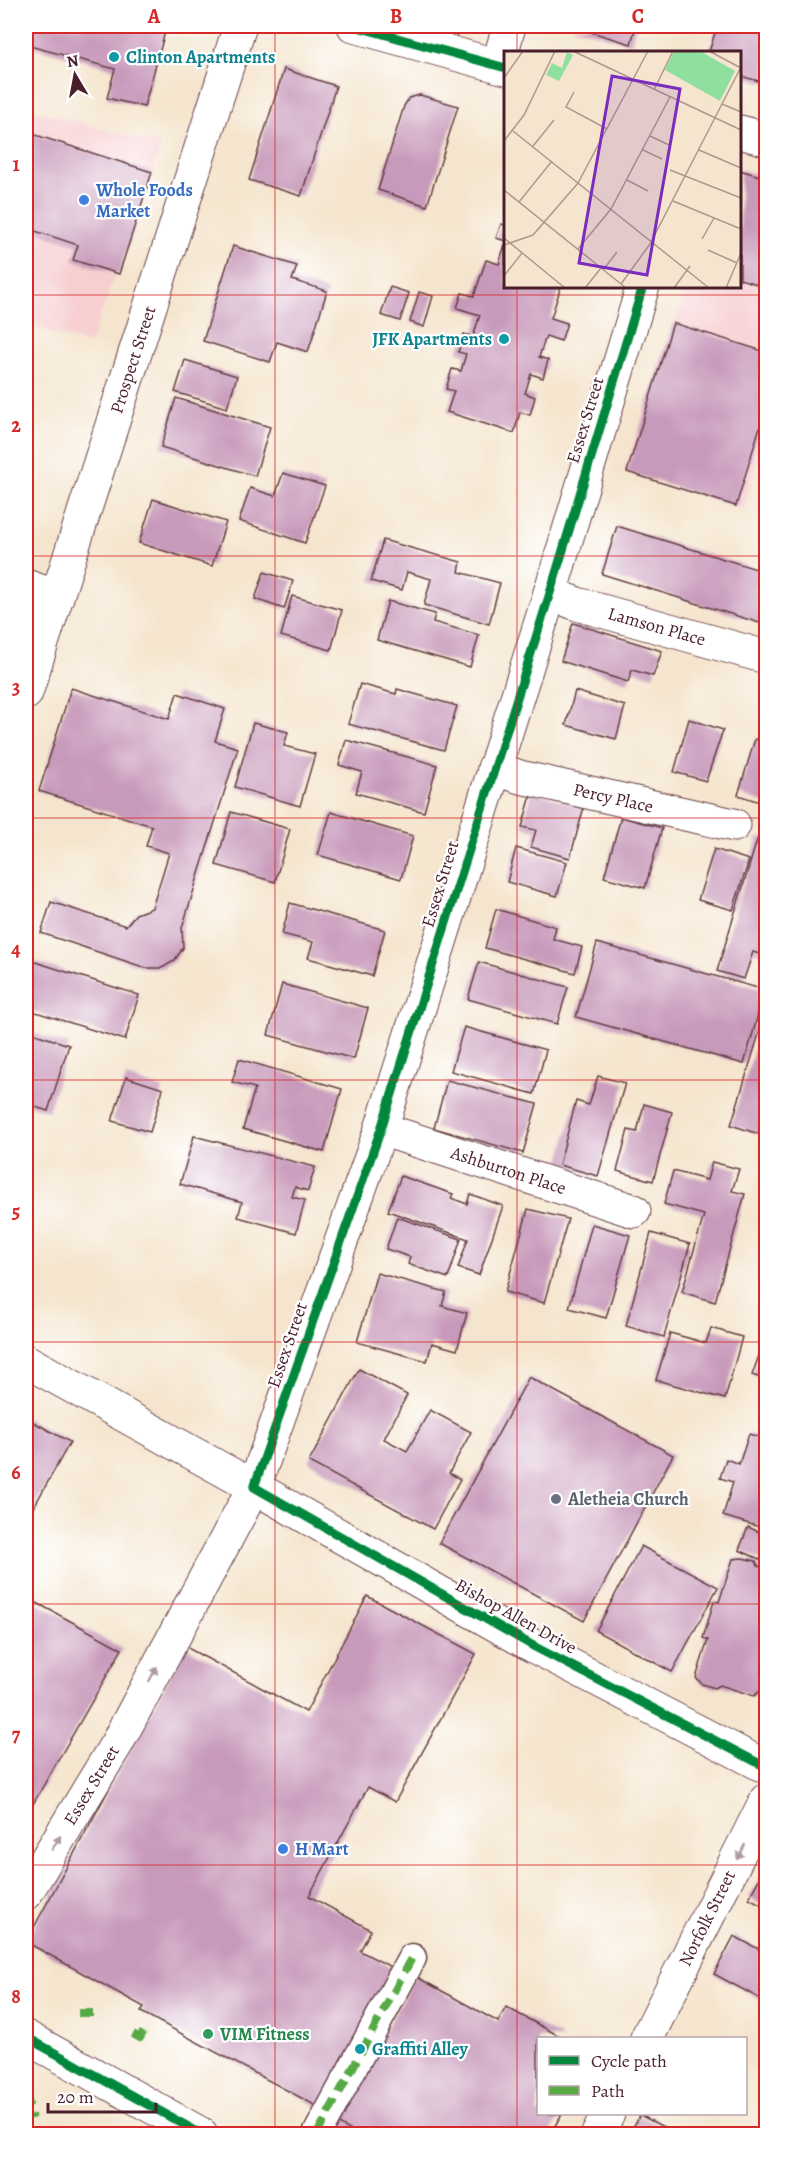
<svg xmlns="http://www.w3.org/2000/svg" width="792" height="2160" font-family="Alegreya,serif">
	<style>
		.built { fill: #f7cfd1 }
		.building { fill: #c799ba }
		.lines { fill: none; stroke-linecap: round; stroke-linejoin: round }
		.pedestrian-casing { stroke: #643d43; stroke-width: 31 }
		.minor-casing { stroke: #643d43; stroke-width: 35 }
		.primary-casing { stroke: #643d43; stroke-width: 35 }
		.pedestrian { stroke: #fff; stroke-width: 28 }
		.minor { stroke: #fff; stroke-width: 33 }
		.primary { stroke: #fff; stroke-width: 33 }
		.quiet { stroke: #57aa44; stroke-width: 8; stroke-dasharray: 15 8; stroke-linecap: butt }
		.cycleway-casing { stroke: #fff; stroke-width: 13 }
		.cycleway { stroke: #00873e; stroke-width: 9 }
		.oneway { fill: #ae9aa0 }
		.grid { fill: none; stroke: #d62828; stroke-width: 1.5; stroke-opacity: 0.55 }
		.culture-dot { fill: #0f9aa8; stroke: #fff; stroke-width: 2 }
		.shop-dot { fill: #3f7fe0; stroke: #fff; stroke-width: 2 }
		.worship-dot { fill: #6b7280; stroke: #fff; stroke-width: 2 }
		.leisure-dot { fill: #2e9e5b; stroke: #fff; stroke-width: 2 }
		.labels { text-anchor: middle; stroke-width: 4.5; stroke-linejoin: round; paint-order: stroke }
		.culture-label { font-size: 18px; font-weight: bold; fill: #0d838f; stroke: #fff; text-anchor: start }
		.shop-label { font-size: 18px; font-weight: bold; fill: #366cbe; stroke: #fff; text-anchor: start }
		.street-label { font-size: 18px; fill: #4a1f2b; stroke: #fff }
		.worship-label { font-size: 18px; font-weight: bold; fill: #5b616d; stroke: #fff; text-anchor: start }
		.leisure-label { font-size: 18px; font-weight: bold; fill: #27864d; stroke: #fff; text-anchor: start }
		.inset-road { fill: none; stroke: #b1968d; stroke-width: 1.5 }
		.view { fill: #7b2cbf; fill-opacity: 0.15; stroke: #7b2cbf; stroke-width: 3 }
		.inset-edge { fill: none; stroke: #4a1f2b; stroke-width: 3 }
		.neatline { fill: none; stroke: #d62828; stroke-width: 2 }
		.grid-label { font-size: 20px; text-anchor: middle; font-weight: bold; fill: #d62828 }
	</style>
	<rect width="100%" height="100%" fill="#fff"/>
	<filter id="ink" filterUnits="userSpaceOnUse"><feTurbulence type="fractalNoise" baseFrequency=".0167" numOctaves="2"/><feDisplacementMap in="SourceGraphic" scale="12" xChannelSelector="R" yChannelSelector="G"/><feConvolveMatrix kernelMatrix="1 2 1 2 8 2 1 2 1" color-interpolation-filters="sRGB"/></filter>
	<filter id="wash" filterUnits="userSpaceOnUse"><feTurbulence type="fractalNoise" baseFrequency=".008" numOctaves="4" result="noise"/><feDisplacementMap in="SourceGraphic" scale="24" xChannelSelector="R" yChannelSelector="G"/><feGaussianBlur stdDeviation="1.35" result="paint"/><feColorMatrix in="noise" values="0 0 0 0 0 0 0 0 0 0 0 0 0 0 0 0 0 1.4 0 .05"/><feComposite in="paint" operator="in"/></filter>
	<g filter="url(#wash)">
		<rect width="100%" height="100%" fill="#f5e5ce"/>
		<!-- built -->
		<g class="built">
			<path d="M26 108 161 145 90 345 26 324Z"/>
			<path d="M740 169 766 176V429L743 509 624 471 686 287 740 286Z"/>
		</g>
		<g id="blocks">
			<!-- building -->
			<g class="building">
				<path d="M26 26H140L165 32 144 107 107 98 115 69 26 45Z"/>
				<path d="M571 26H636L631 44Z"/>
				<path d="M717 26H766V83L740 76V52H709Z"/>
				<path d="M284 69 336 86 301 196 249 180Z"/>
				<path d="M420 95 458 106 427 206 378 190 404 106 409 98Z"/>
				<path d="M26 132 152 172 119 274 73 260 78 245 26 228Z"/>
				<path d="M740 170 766 178V287L740 279Z"/>
				<path d="M501 224 506 225V241L496 238Z"/>
				<path d="M505 244 506 286H561L551 318 567 323 561 341 546 336 539 357 548 360 543 378 531 374 525 393 535 397 530 415 520 412 514 433 447 412 454 391 446 389 452 369 461 371 466 354 458 352 464 334 473 337 480 315 457 308 462 293 474 296 486 260 499 264Z"/>
				<path d="M233 246 297 266 292 280 327 291 308 352 277 342 270 362 203 341Z"/>
				<path d="M390 287 409 293 400 321 381 315Z"/>
				<path d="M419 292 433 296 424 327 410 322Z"/>
				<path d="M673 323 766 352V407L736 506 627 472Z"/>
				<path d="M185 360 237 376 227 408 175 392Z"/>
				<path d="M176 398 270 427 255 476 161 447Z"/>
				<path d="M283 473 325 486 305 543 239 521 250 488 275 496Z"/>
				<path d="M153 499 226 522 212 566 139 543Z"/>
				<path d="M617 526 766 572V625L602 574Z"/>
				<path d="M383 540 461 562 459 572 500 583 489 624 424 605 431 579 407 572 402 590 371 581Z"/>
				<path d="M264 572 293 581 284 609 255 599Z"/>
				<path d="M292 596 342 610 331 650 281 636Z"/>
				<path d="M388 601 435 614 433 622 479 635 470 667 377 640Z"/>
				<path d="M573 623 662 651 653 676 632 670 628 682 561 661Z"/>
				<path d="M360 684 396 694 397 689 457 706 444 750 348 724Z"/>
				<path d="M71 688 169 719 177 693 225 709 215 741 238 748 182 928 183 948 174 961 162 968H146L41 933 51 902 126 926 136 914 152 908 169 853 146 846 152 826 39 791Z"/>
				<path d="M575 691 625 706 616 739 566 725Z"/>
				<path d="M689 719 723 730 706 781 674 772Z"/>
				<path d="M253 723 288 732 284 746 315 754 300 806 235 787Z"/>
				<path d="M755 739 766 743V804L738 795Z"/>
				<path d="M346 740 437 765 424 812 356 793 362 772 339 765Z"/>
				<path d="M532 792 584 807 570 858 531 847 536 830 522 827Z"/>
				<path d="M231 812 290 829 275 882 216 865Z"/>
				<path d="M331 812 413 836 401 879 318 855Z"/>
				<path d="M621 817 662 828 645 888 604 877Z"/>
				<path d="M758 837 766 839V956L753 952 744 979 717 971Z"/>
				<path d="M516 848 567 862 557 896 507 882Z"/>
				<path d="M714 849 749 860 733 910 698 900Z"/>
				<path d="M290 903 385 930 372 976 308 958 313 942 282 934Z"/>
				<path d="M496 909 556 927 553 939 582 947 575 973 485 948Z"/>
				<path d="M597 943 765 990 744 1064 576 1017Z"/>
				<path d="M26 959 139 995 125 1040 26 1009Z"/>
				<path d="M479 962 568 987 557 1024 468 999Z"/>
				<path d="M282 984 368 1008 354 1059 268 1035Z"/>
				<path d="M766 1011V1121L762 1135 731 1125Z"/>
				<path d="M464 1027 546 1050 534 1094 451 1071Z"/>
				<path d="M26 1031 69 1045 48 1111 26 1104Z"/>
				<path d="M239 1059 342 1089 324 1152 243 1129 255 1088 232 1082Z"/>
				<path d="M598 1076 625 1083 598 1176 559 1165 576 1101 589 1105Z"/>
				<path d="M126 1077 163 1089 150 1132 112 1121Z"/>
				<path d="M447 1080 537 1104 523 1153 434 1128Z"/>
				<path d="M644 1104 672 1112 653 1181 617 1171 628 1130 637 1132Z"/>
				<path d="M194 1136 315 1167 308 1191 295 1187 292 1197 305 1200 296 1233 238 1217 242 1202 180 1184Z"/>
				<path d="M712 1162 739 1169 732 1191 745 1194 715 1302 682 1292 704 1215 664 1204 673 1171 707 1180Z"/>
				<path d="M401 1176 453 1194 451 1198 467 1204 470 1194 503 1206 479 1275 458 1268 468 1239 388 1211Z"/>
				<path d="M528 1209 568 1219 544 1303 505 1292Z"/>
				<path d="M397 1217 461 1239 448 1278 408 1264 410 1257 386 1249Z"/>
				<path d="M592 1224 630 1235 606 1318 569 1308Z"/>
				<path d="M651 1233 690 1244 664 1337 626 1326Z"/>
				<path d="M377 1273 446 1292 442 1306 467 1313 457 1350 432 1343 427 1361 357 1342Z"/>
				<path d="M711 1328 742 1337 725 1399 656 1380 670 1333 706 1343Z"/>
				<path d="M766 1336V1380L752 1375Z"/>
				<path d="M359 1369 407 1395 384 1439 407 1451 430 1410 471 1432 449 1473 460 1479 433 1529 309 1462Z"/>
				<path d="M529 1377 673 1455 584 1621 439 1543Z"/>
				<path d="M26 1418 70 1442 26 1521Z"/>
				<path d="M749 1434 766 1439V1529L723 1516 733 1482 720 1478 726 1459 739 1464Z"/>
				<path d="M748 1527 766 1535V1562L739 1550Z"/>
				<path d="M641 1546 718 1587 672 1672 596 1631Z"/>
				<path d="M742 1558 756 1561 758 1566 766 1569V1656L761 1674 764 1680 761 1690 754 1696 720 1685 715 1688 702 1684 696 1678 708 1640 703 1638 714 1601 719 1602 733 1559Z"/>
				<path d="M367 1596 476 1654 395 1802 368 1787 309 1896 371 1930 360 1951 395 1969 320 2108 141 2012 144 2007 26 1942 186 1647 306 1712Z"/>
				<path d="M26 1597 122 1649 26 1816Z"/>
				<path d="M766 1866V1907L749 1898Z"/>
				<path d="M734 1936 766 1953V2002L714 1974Z"/>
				<path d="M415 1976 498 2022 506 2007 563 2038H538V2114H562L550 2134H357L335 2122Z"/>
				<path d="M640 2115 677 2134H629Z"/>
			</g>
		</g>
	</g>
	<g filter="url(#ink)">
		<use href="#blocks" fill-opacity="0" stroke="#643d43" stroke-width="1.5"/>
		<g class="lines">
			<!-- pedestrian casing -->
			<g class="pedestrian-casing">
				<path id="pedestrian" d="M317 2134 412 1958"/>
			</g>
			<!-- minor casing -->
			<g class="minor-casing">
				<g id="minor">
					<path d="M354 26 506 68"/>
					<path d="M498 66 509 26"/>
					<path d="M740 132 766 139"/>
					<path d="M26 586 57 597"/>
					<path id="s1" d="M550 593 577 604 766 657"/>
					<path id="s2" d="M494 768 520 777 734 825"/>
					<path id="s3" d="M381 1129 634 1211"/>
					<path d="M26 1361 254 1487 535 1647 766 1767"/>
					<path id="s4" d="M26 1893 117 1743 254 1487 381 1129 550 593 643 286"/>
					<path id="s5" d="M647 2038 766 1800"/>
					<path d="M598 2134 608 2114"/>
				</g>
			</g>
			<!-- primary casing -->
			<g class="primary-casing">
				<g id="primary">
					<path id="s6" d="M26 693 240 26"/>
					<path d="M26 2037 201 2134"/>
				</g>
			</g>
			<!-- pedestrian -->
			<use href="#pedestrian" class="pedestrian"/>
			<!-- minor -->
			<use href="#minor" class="minor"/>
			<!-- primary -->
			<use href="#primary" class="primary"/>
			<!-- quiet -->
			<g class="quiet">
				<path d="M78 2013H94"/>
				<path d="M133 2034 140 2038 147 2025"/>
				<path d="M26 2092 32 2119"/>
				<path d="M317 2134 412 1958"/>
			</g>
			<!-- cycleway casing -->
			<g class="cycleway-casing">
				<g id="cycleway">
					<path d="M354 26 506 68"/>
					<path d="M643 286 550 593 381 1129 254 1487 535 1647 766 1767"/>
					<path d="M26 2037 201 2134"/>
				</g>
			</g>
			<!-- cycleway -->
			<use href="#cycleway" class="cycleway"/>
		</g>
		<!-- one-way arrows -->
		<defs><path id="oneway-solid" d="M-6-.8H1V-3.2L6.5 0L1 3.2V.8H-6Z" transform="scale(1.5)"/></defs>
		<g class="oneway">
			<use href="#oneway-solid" transform="translate(153 1674) rotate(-62)"/>
			<use href="#oneway-solid" transform="translate(56 1843) rotate(-59)"/>
			<use href="#oneway-solid" transform="translate(741 1852) rotate(117)"/>
		</g>
	</g>
	<!-- grid -->
	<path class="grid" d="M275 26V2134M517 26V52M517 286V2134M26 295H766M26 556H766M26 818H766M26 1080H766M26 1342H766M26 1604H766M26 1865H766"/>
	<!-- markers -->
	<g class="culture-dot">
		<circle cx="114" cy="57" r="6"/>
		<circle cx="504" cy="339" r="6"/>
		<circle cx="360" cy="2049" r="6"/>
	</g>
	<g class="shop-dot">
		<circle cx="84" cy="200" r="6"/>
		<circle cx="283" cy="1849" r="6"/>
	</g>
	<circle class="worship-dot" cx="556" cy="1499" r="6"/>
	<circle class="leisure-dot" cx="208" cy="2034" r="6"/>
	<g class="labels">
		<!-- culture labels -->
		<g class="culture-label">
			<text x="126" y="63">Clinton Apartments</text>
			<text x="492" y="345" text-anchor="end">JFK Apartments</text>
			<text x="372" y="2055">Graffiti Alley</text>
		</g>
		<!-- shop labels -->
		<g class="shop-label">
			<text x="96" y="196">Whole Foods<tspan x="96" dy="21">Market</tspan></text>
			<text x="295" y="1855">H Mart</text>
		</g>
		<!-- street labels -->
		<g class="street-label">
			<text dy="6" stroke="none"><textPath href="#s6" startOffset="350">Prospect Street</textPath></text>
			<text transform="translate(585 420) rotate(-73)" y="6">Essex Street</text>
			<text dy="6" stroke="none"><textPath href="#s1" startOffset="112">Lamson Place</textPath></text>
			<text dy="6" stroke="none"><textPath href="#s2" startOffset="123">Percy Place</textPath></text>
			<text transform="translate(440 884) rotate(-73)" y="6">Essex Street</text>
			<text dy="6" stroke="none"><textPath href="#s3" startOffset="134">Ashburton Place</textPath></text>
			<text transform="translate(287 1345) rotate(-71)" y="6">Essex Street</text>
			<text transform="translate(516 1616) rotate(29)" y="6">Bishop Allen Drive</text>
			<text dy="6" stroke="none"><textPath href="#s4" startOffset="126">Essex Street</textPath></text>
			<text dy="6" stroke="none"><textPath href="#s5" startOffset="134">Norfolk Street</textPath></text>
		</g>
		<!-- worship labels -->
		<g class="worship-label">
			<text x="568" y="1505">Aletheia Church</text>
		</g>
		<!-- leisure labels -->
		<g class="leisure-label">
			<text x="220" y="2040">VIM Fitness</text>
		</g>
	</g>
	<!-- overview -->
	<g transform="translate(504 51)">
		<rect width="237" height="237" fill="#f5e5ce"/>
		<path d="M170 0H196L231 20 216 50 161 19ZM63 1 69 4 55 30 42 24 48 12 58 17Z" fill="#8fdf9f"/>
		<path class="inset-road" d="M69 0 237 79M205 0 237 17M0 27 19 0M150 39 169 0M70 41 62 56 103 78M218 53 237 61M9 80 205 237M146 85 165 94M0 90 20 64 51 0M29 95 50 69M139 99 158 108M195 99 237 117M166 119 237 147M123 129 144 140M0 139 122 237M169 150 237 178M15 151 48 110M0 187 61 237M198 188 210 167M0 194 29 184 74 132 144 0M74 198 107 158 166 46M204 199 233 212M99 219 113 201M0 225 18 202M117 233 146 193 237 16M81 237 97 217M170 237 186 215M222 237 237 202"/>
		<path class="view" d="M108 25 176 38 143 224 75 212Z"/>
		<rect width="237" height="237" class="inset-edge"/>
	</g>
	<!-- margin -->
	<rect width="792" height="2160" fill="none" stroke="#fff" stroke-width="66"/>
	<!-- legend -->
	<rect x="537" y="2037" width="210" height="78" fill="#ffffff" stroke="#b7a5aa" stroke-width="1.5"/>
	<rect x="549" y="2056" width="30" height="9" fill="#00873e" stroke="#b7a5aa" stroke-width="1.5"/>
	<text x="591" y="2067" font-size="18" fill="#4a1f2b">Cycle path</text>
	<rect x="549" y="2086" width="30" height="9" fill="#57aa44" stroke="#b7a5aa" stroke-width="1.5"/>
	<text x="591" y="2097" font-size="18" fill="#4a1f2b">Path</text>
	<!-- north arrow -->
	<g transform="translate(75 75) rotate(350)" stroke="#ffffff" stroke-width="4.5" paint-order="stroke">
	<path d="M0-4.5L10 22L0 15L-10 22Z" fill="#4a1f2b"/>
	<text y="-9" font-size="16" font-weight="bold" text-anchor="middle" fill="#4a1f2b">N</text>
	</g>
	<!-- scale -->
	<path d="M48 2103v9h108v-9" fill="none" stroke="#4a1f2b" stroke-width="3"/>
	<text x="57" y="2103" font-size="18" fill="#4a1f2b" stroke="#ffffff" stroke-width="4.5" paint-order="stroke">20 m</text>
	<rect x="33" y="33" width="726" height="2094" class="neatline"/>
	<g class="grid-label">
		<text x="154" y="23">A</text>
		<text x="396" y="23">B</text>
		<text x="638" y="23">C</text>
		<text x="16" y="171">1</text>
		<text x="16" y="432">2</text>
		<text x="16" y="694">3</text>
		<text x="16" y="956">4</text>
		<text x="16" y="1218">5</text>
		<text x="16" y="1479">6</text>
		<text x="16" y="1741">7</text>
		<text x="16" y="2003">8</text>
	</g>
</svg>
